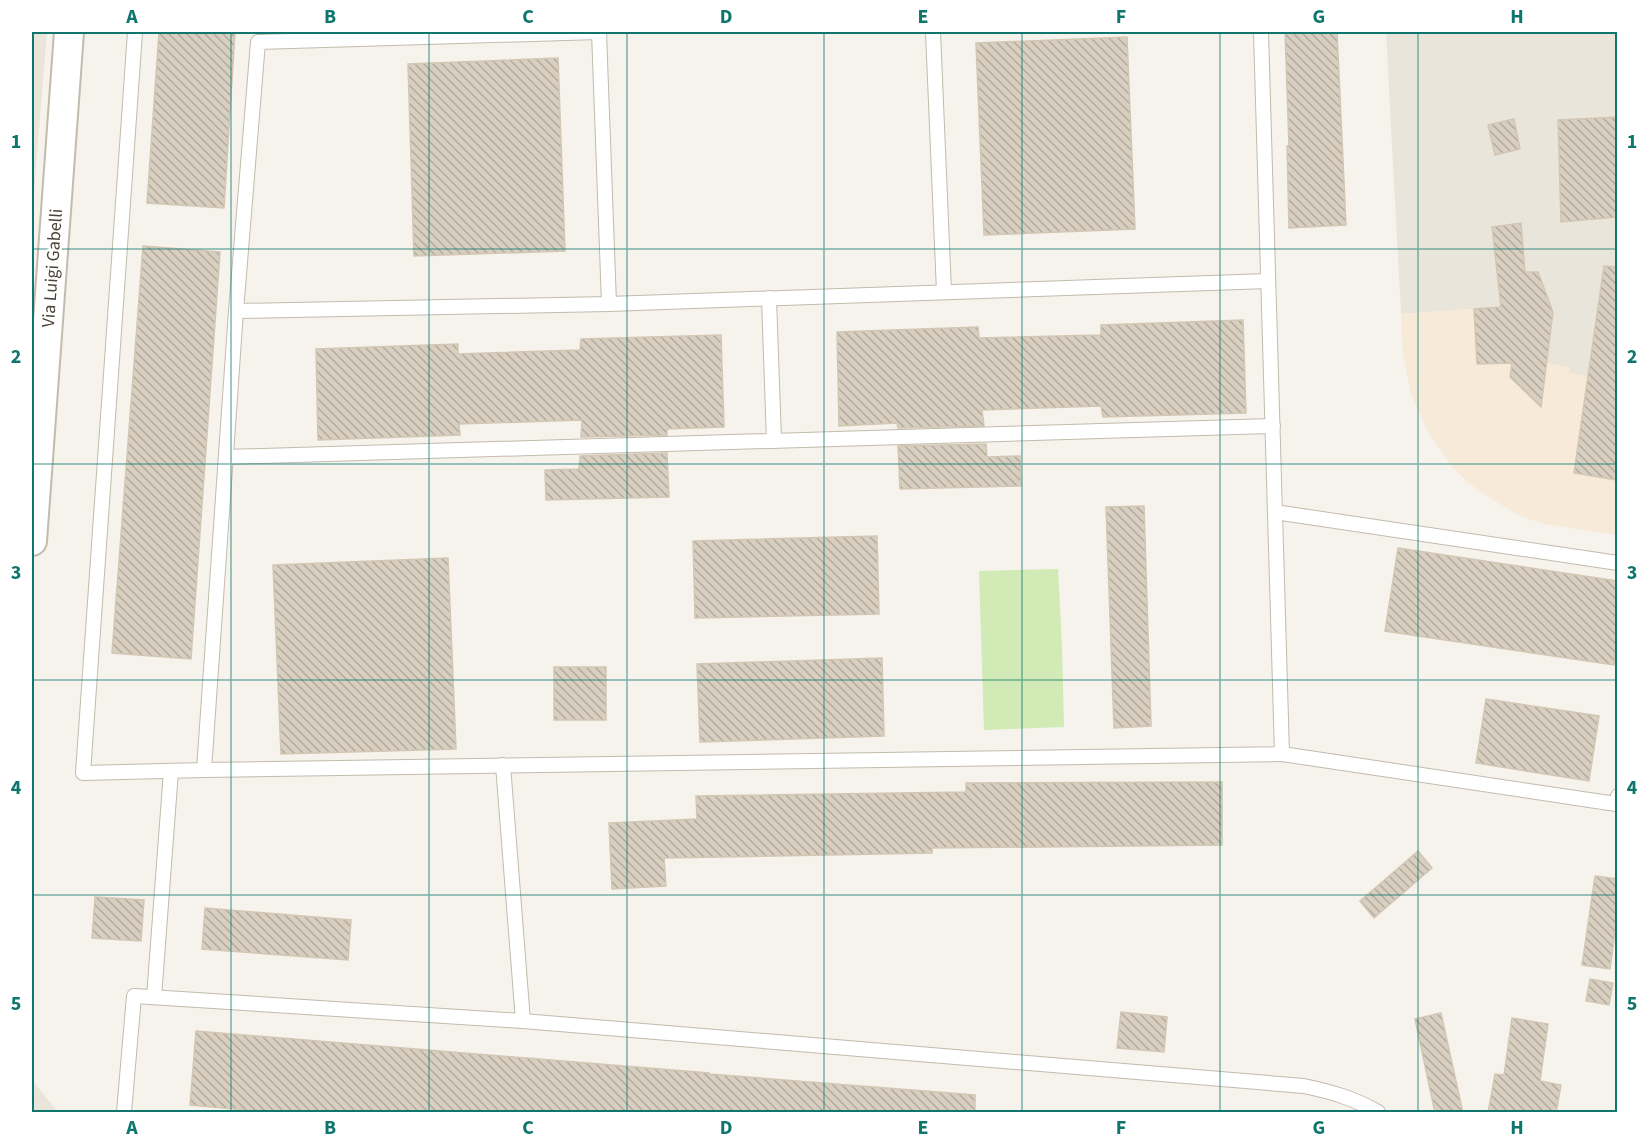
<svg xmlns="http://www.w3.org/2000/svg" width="1649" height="1144" font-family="'Source Sans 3',sans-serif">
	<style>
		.residential { fill: #eae5da }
		.commercial { fill: #f7ead8 }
		.pitch { fill: #d2eab5 }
		.building { fill: url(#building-back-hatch); stroke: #d3c7b4; stroke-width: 1.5 }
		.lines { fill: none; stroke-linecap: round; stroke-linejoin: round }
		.lane-casing { stroke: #c2bbae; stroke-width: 16 }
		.street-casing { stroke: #c2bbae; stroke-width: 32 }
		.lane { stroke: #fff; stroke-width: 14 }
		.street { stroke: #fff; stroke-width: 28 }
		.grid { fill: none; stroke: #0f766e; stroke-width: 1.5; stroke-opacity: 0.55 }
		.labels { text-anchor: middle; stroke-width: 5; stroke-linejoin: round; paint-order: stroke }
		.street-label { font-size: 18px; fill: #4b4439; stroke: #fff }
		.neatline { fill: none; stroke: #0f766e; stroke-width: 2 }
		.grid-label { font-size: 20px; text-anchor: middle; font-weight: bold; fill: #0f766e }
	</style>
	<defs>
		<pattern id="building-back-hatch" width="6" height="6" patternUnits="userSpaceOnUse" patternTransform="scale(1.5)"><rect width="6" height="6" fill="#d8cfc1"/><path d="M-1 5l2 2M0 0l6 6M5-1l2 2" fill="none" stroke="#b1aa9e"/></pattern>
	</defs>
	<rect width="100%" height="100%" fill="#f6f3ec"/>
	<!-- residential -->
	<g class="residential">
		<path d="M32 32H47L32 215Z"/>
		<path d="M1386 32H1617V381L1568 373 1570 368 1547 363 1554 309 1519 306 1401 314Z"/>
		<path d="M32 1080 58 1112H32Z"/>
	</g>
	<!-- commercial -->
	<path class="commercial" d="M1519 304 1554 308 1547 363 1570 368 1568 373 1617 381V535L1544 524 1520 516 1498 503 1467 482 1449 463 1428 432 1411 394 1403 355 1401 314 1518 306Z"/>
	<!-- pitch -->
	<path class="pitch" d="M1058 569 1062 646 1064 727 984 730 979 571Z"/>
	<!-- building -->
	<g class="building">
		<path d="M159 32H235L224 208 147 203Z"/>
		<path d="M1285 32H1337L1346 225 1289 228 1287 146H1289Z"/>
		<path d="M1127 37 1135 229 984 235 976 43Z"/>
		<path d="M558 58 565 251 414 256 408 64Z"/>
		<path d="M1617 117V217L1561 222 1558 120Z"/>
		<path d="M1514 119 1520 149 1495 155 1488 125Z"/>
		<path d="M1521 223 1525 272H1538L1553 312 1541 407 1510 377 1512 363 1477 364 1474 309 1501 307 1492 227Z"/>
		<path d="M143 246 220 252 191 659 112 653Z"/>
		<path d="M1604 266 1617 267V480L1574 473Z"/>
		<path d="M1243 320 1246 413 1103 417 1101 406 982 410 984 426 898 428 897 423 839 426 837 332 978 327 979 338 1101 335V325Z"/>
		<path d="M721 335 724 427 667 429V435L581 437 582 420 459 424 460 435 318 440 316 349 458 344V354L580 350 581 339Z"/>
		<path d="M986 444 987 457 1020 456 1021 486 900 489 898 446Z"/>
		<path d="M667 453 669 497 546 500 545 470 579 469 580 456Z"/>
		<path d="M1144 506 1151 726 1114 728 1106 507Z"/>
		<path d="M877 536 879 614 695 618 693 541Z"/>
		<path d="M1398 548 1617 581V639L1614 665 1385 631Z"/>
		<path d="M448 558 456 749 281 754 273 565Z"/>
		<path d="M882 658 884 736 700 742 697 664Z"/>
		<rect x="554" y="667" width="52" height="53"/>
		<path d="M1486 699 1599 716 1589 781 1476 763Z"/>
		<path d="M1222 782V845L932 848V853L664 858 666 886 612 889 609 823 697 819 696 796 966 792V783Z"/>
		<path d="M1418 851 1432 868 1374 918 1360 901Z"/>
		<path d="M1595 876 1617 879V917L1610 969 1582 965Z"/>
		<path d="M95 897 144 900 141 941 92 938Z"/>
		<path d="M205 908 351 920 348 960 202 949Z"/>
		<path d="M1590 979 1613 983 1609 1005 1586 1001Z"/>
		<path d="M1121 1012 1167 1017 1164 1052 1117 1048Z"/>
		<path d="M1441 1013 1463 1113H1435L1415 1019Z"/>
		<path d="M1512 1018 1548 1024 1540 1081 1561 1085 1556 1113H1488L1495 1074 1504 1075Z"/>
		<path d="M196 1031 709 1073V1074L975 1095V1113H279L190 1105Z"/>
	</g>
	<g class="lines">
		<!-- lane casing -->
		<g class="lane-casing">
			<g id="lane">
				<path d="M135 32 83 773 204 770 1282 754 1261 32"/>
				<path d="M933 32 944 292"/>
				<path d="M769 298 774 441"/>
				<path d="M609 304 1268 281"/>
				<path d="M236 311 258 42 599 32"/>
				<path d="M226 457 1273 426"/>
				<path d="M1275 512 1618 563"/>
				<path d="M1282 754 1616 804 1618 796"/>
				<path d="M503 765 523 1021"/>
				<path d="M204 770 236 311 609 304 599 32"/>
				<path d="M154 997 171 771"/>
				<path d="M124 1112 134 996 523 1021 1304 1086C1332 1092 1353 1098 1378 1112"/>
			</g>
		</g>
		<!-- street casing -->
		<g class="street-casing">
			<path id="street" d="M32 541 69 32"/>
		</g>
		<!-- lane -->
		<use href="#lane" class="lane"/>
		<!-- street -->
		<use href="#street" class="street"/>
	</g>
	<!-- grid -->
	<path class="grid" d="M231 32V1112M429 32V1112M627 32V1112M824 32V1112M1022 32V1112M1220 32V1112M1418 32V1112M32 249H1618M32 464H1618M32 680H1618M32 895H1618"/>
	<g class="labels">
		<!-- street labels -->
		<g class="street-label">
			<text transform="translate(52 268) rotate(-86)" y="6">Via Luigi Gabelli</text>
		</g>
	</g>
	<!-- border -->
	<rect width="1649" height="1144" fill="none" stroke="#ffffff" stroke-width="66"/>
	<rect x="33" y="33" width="1583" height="1078" class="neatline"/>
	<g class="grid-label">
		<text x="132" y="23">A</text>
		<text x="330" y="23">B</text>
		<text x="528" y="23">C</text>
		<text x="726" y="23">D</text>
		<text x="923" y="23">E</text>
		<text x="1121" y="23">F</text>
		<text x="1319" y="23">G</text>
		<text x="1517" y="23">H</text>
		<text x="16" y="148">1</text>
		<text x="1632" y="148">1</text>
		<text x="16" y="363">2</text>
		<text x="1632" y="363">2</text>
		<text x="16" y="579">3</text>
		<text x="1632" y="579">3</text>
		<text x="16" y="794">4</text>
		<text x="1632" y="794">4</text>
		<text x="16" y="1010">5</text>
		<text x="1632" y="1010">5</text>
		<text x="132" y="1134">A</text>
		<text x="330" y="1134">B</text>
		<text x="528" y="1134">C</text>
		<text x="726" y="1134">D</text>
		<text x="923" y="1134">E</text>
		<text x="1121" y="1134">F</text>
		<text x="1319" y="1134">G</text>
		<text x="1517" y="1134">H</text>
	</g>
</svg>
